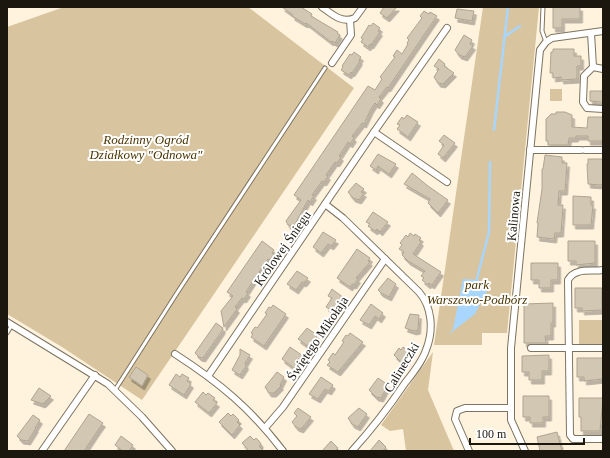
<svg xmlns="http://www.w3.org/2000/svg" width="610" height="458" font-family="Georgia,serif">
	<style>
		.green { fill: #d8c49e }
		.water { fill: #a8d6fc }
		.lines { fill: none; stroke-linecap: round; stroke-linejoin: round }
		.stream { stroke: #a8d6fc; stroke-width: 2.5 }
		.building { fill: #d1c7b2; stroke: #afa490; filter: url(#shadow) }
		.lane-casing { stroke: #7d7360; stroke-width: 5 }
		.street-casing { stroke: #7d7360; stroke-width: 8 }
		.lane { stroke: #fff; stroke-width: 3 }
		.street { stroke: #fff; stroke-width: 6 }
		.labels { text-anchor: middle; stroke-width: 4; stroke-linejoin: round; paint-order: stroke }
		.park-label { font-size: 13px; font-style: italic; fill: #4b3500; stroke: #fff }
		.street-label { font-size: 13px; fill: #1b170f; stroke: #fff }
	</style>
	<defs>
		<filter id="shadow"><feDropShadow dx="2.5" dy="4" stdDeviation="0" flood-color="#0004"/></filter>
	</defs>
	<rect width="100%" height="100%" fill="#fff3de"/>
	<!-- green -->
	<g class="green">
		<path d="M64 7H248L354 88 142 400 62 347 7 314V27Z"/>
		<path d="M483 7H539L507 333H482V345H434Z"/>
		<rect x="550" y="89" width="12" height="12"/>
		<rect x="579" y="320" width="24" height="26"/>
		<path d="M433 352 428 390 454 451H406L403 429 390 431 381 425Z"/>
	</g>
	<!-- water -->
	<path class="water" d="M463 279 479 280 487 291 475 314 448 335 453 329Z"/>
	<g class="lines">
		<!-- stream -->
		<g class="stream">
			<path d="M504 37 520 26"/>
			<path d="M494 130 508 7"/>
			<path d="M476 282 489 232 490 162"/>
		</g>
	</g>
	<!-- building -->
	<g class="building">
		<path d="M282 7H301L312 14 311 16 338 32 337 33 340 35 335 43 332 41 331 42 309 25 306 23 305 24 292 16 293 15Z"/>
		<path d="M384 7H397L387 18 380 13Z"/>
		<path d="M553 7H580V19H562V28H553Z"/>
		<path d="M457 9 474 11 472 21 455 18Z"/>
		<path d="M424 11 429 14 430 12 437 16 430 26 388 88 387 87 379 97 381 99 377 105 375 103 371 109 364 124 362 123 360 126 352 136 354 138 350 144 348 142 341 153 339 156 341 157 337 163 335 162 326 175 328 176 324 182 322 181 320 184 312 195 314 196 310 202 308 200 294 226 288 225 286 221 301 200 294 195 368 86 375 90 382 79 380 77 395 57 393 56 397 50 402 54 408 44 407 43 409 40 407 38 422 18 420 16Z"/>
		<path d="M373 23 380 28 378 31 380 32 371 45 370 44 368 47 361 42 363 39 361 38 369 25 371 26Z"/>
		<path d="M464 35 472 40 470 44 473 46 465 57 459 55 455 50Z"/>
		<path d="M553 49H574V56H581V66H577V79L561 80V77L553 78V73H550L551 52H553Z"/>
		<path d="M354 52 361 57 359 60 360 61 352 73 351 72 349 75 341 70 343 67 342 66 350 54 352 55Z"/>
		<path d="M439 59 445 64 444 66 454 73 443 84 438 83 434 77 439 69 434 66Z"/>
		<path d="M590 91H603V102L590 101Z"/>
		<path d="M556 112H565L572 115V127L587 128 588 117H603V141H588V136H576V138H569L568 145H548V141H546V119L551 114H556Z"/>
		<path d="M407 115 418 122 408 137 397 129 400 125 397 124 402 117 404 119Z"/>
		<path d="M444 135 455 143 443 158 438 154 444 145 439 141Z"/>
		<path d="M378 154 396 164 389 174 378 166 376 170 370 166Z"/>
		<path d="M545 155 562 157V163H567L565 191H559L558 205H563L561 233H555L554 239 537 237 538 223H537L542 189V169H543Z"/>
		<path d="M588 159H603V184L601 185 588 184 587 164H588Z"/>
		<path d="M412 173 428 186 448 200 438 213 428 203 430 199 404 184Z"/>
		<path d="M356 183 364 189 361 192 364 193 359 200 353 198 348 192Z"/>
		<path d="M573 196 591 197V205H593L591 225H573Z"/>
		<path d="M373 212 388 222 380 232 377 229 375 231 368 226 370 224 366 222Z"/>
		<path d="M323 232 336 240 331 246 328 244 321 253 313 247Z"/>
		<path d="M410 233 414 236 415 234 421 238 419 240 421 242 413 254 441 272 432 285 429 283 428 285 422 280 424 278 421 276 425 271 408 261 402 255 404 252 399 249 402 245 400 243 406 235 408 237Z"/>
		<path d="M262 241 274 250 272 253 274 254 270 260 268 259 259 272 261 274 257 280 255 278 246 292 248 293 244 299 242 298 235 307 237 309 224 327 221 311 233 296 227 292Z"/>
		<path d="M568 241H595V263L576 265V261H568Z"/>
		<path d="M357 249 370 258 368 261 370 262 356 278 358 279 354 285 352 284 350 287 337 278Z"/>
		<path d="M531 263H558V280H551V288H539V280H531Z"/>
		<path d="M297 271 308 278 304 283 302 282 296 290 287 284Z"/>
		<path d="M388 278 396 284 389 297 381 293 378 290Z"/>
		<path d="M575 288H602V310L582 311V308H575Z"/>
		<path d="M332 289 344 298 334 312 326 307 332 298 328 296Z"/>
		<path d="M553 303V323H551V336H545L546 343H524V304Z"/>
		<path d="M371 304 383 313 379 319 375 316 369 325 360 320Z"/>
		<path d="M273 305 286 314 264 346 251 337 253 334 251 333 255 327 257 328 267 314 265 313 269 307 271 308Z"/>
		<path d="M410 314 419 315 418 330 414 331 405 328Z"/>
		<path d="M216 323 223 328 222 331 203 358 199 357 195 353Z"/>
		<path d="M307 328 317 335 315 339 317 340 312 347 310 346 309 347 298 339Z"/>
		<path d="M350 333 363 342 338 372 327 365 330 362 328 360 333 353 335 355 344 342 342 341 346 335 348 336Z"/>
		<path d="M290 347 303 356 301 359 303 360 299 366 297 365 294 368 282 359Z"/>
		<path d="M403 347 411 352 406 363 401 362 394 355 399 348 401 350Z"/>
		<path d="M240 349 250 355 245 363 246 366 240 375 232 370 240 355Z"/>
		<path d="M549 355V371H542V380H529V372H522V356Z"/>
		<path d="M577 358H603V379L584 381V377H577Z"/>
		<path d="M136 367 148 375 142 386 129 377Z"/>
		<path d="M277 372 284 377 280 385 281 386 274 393H269L265 387Z"/>
		<path d="M176 374 180 377 182 374 189 378 187 381 191 384 184 395 169 385Z"/>
		<path d="M321 377 333 385 329 391 325 389 318 399 309 394Z"/>
		<path d="M378 378 388 385 381 398 376 397 369 390Z"/>
		<path d="M39 388 51 396 43 404 31 400Z"/>
		<path d="M203 392 206 395 208 393 215 398 213 400 217 403 209 413 195 402Z"/>
		<path d="M523 396H549V417H543V423H530V417H523Z"/>
		<path d="M579 398H603L600 431H581V417H579Z"/>
		<path d="M298 408 311 417 301 429 296 427 292 422 297 416 294 413Z"/>
		<path d="M359 408 367 414 358 427 352 424 348 418Z"/>
		<path d="M228 413 231 416 233 414 239 420 237 422 240 425 232 435 219 422Z"/>
		<path d="M89 414 103 423 98 430 84 451H64Z"/>
		<path d="M33 415 40 420 35 428H36L28 441 21 440 17 436Z"/>
		<path d="M557 432 562 451H540L537 437Z"/>
		<path d="M121 436 133 445 129 451H123L115 445Z"/>
		<path d="M250 436 254 440 256 438 259 441 261 444 259 446 264 451H249L242 443Z"/>
		<path d="M379 440 386 447 383 451H370Z"/>
		<path d="M331 441 338 448 335 451H322Z"/>
	</g>
	<g class="lines">
		<!-- lane casing -->
		<g class="lane-casing">
			<g id="lane">
				<path d="M543 7 542 31 546 42"/>
				<path d="M7 333 12 325"/>
				<path d="M115 390 177 293 325 68"/>
			</g>
		</g>
		<!-- street casing -->
		<g class="street-casing">
			<g id="street">
				<path d="M322 7C332 14 342 24 355 18L363 7"/>
				<path d="M591 33 593 67 584 76 583 102 587 108 603 109"/>
				<path d="M332 63 351 35 350 20"/>
				<path d="M593 67 603 69"/>
				<path d="M374 132 447 182"/>
				<path d="M530 150H581"/>
				<path d="M585 150H603"/>
				<path d="M325 204 343 218 419 292C432 307 434 330 426 350 422 362 413 373 405 383 389 407 371 430 352 451"/>
				<path d="M603 270C591 272 575 267 568 280L570 435 573 439H603"/>
				<path d="M7 322 108 384 142 417 172 451"/>
				<path d="M531 348H603"/>
				<path d="M175 354C220 383 251 409 283 451"/>
				<path d="M208 376 374 132 447 28"/>
				<path d="M265 428 283 407 385 259"/>
				<path d="M42 451 95 375"/>
				<path d="M469 451 455 419 457 411 465 408H511"/>
				<path d="M525 451 511 420V348L540 50 546 42 552 38 603 31"/>
			</g>
		</g>
		<!-- lane -->
		<use href="#lane" class="lane"/>
		<!-- street -->
		<use href="#street" class="street"/>
	</g>
	<g class="labels">
		<!-- park labels -->
		<g class="park-label">
			<text x="146" y="144">Rodzinny Ogród<tspan x="146" dy="15">Działkowy "Odnowa"</tspan></text>
			<text x="477" y="289">park<tspan x="477" dy="15">Warszewo-Podbórz</tspan></text>
		</g>
		<!-- street labels -->
		<g class="street-label">
			<text transform="translate(513 216) rotate(-85)" y="5">Kalinowa</text>
			<text transform="translate(282 248) rotate(-55)" y="5">Królowej Śniegu</text>
			<text transform="translate(317 338) rotate(-56)" y="5">Świętego Mikołaja</text>
			<text transform="translate(401 367) rotate(-59)" y="5">Calineczki</text>
		</g>
	</g>
	<!-- border -->
	<rect width="610" height="458" fill="none" stroke="#1b170f" stroke-width="16"/>
	<!-- scale -->
	<path d="M470 438v6h114v-6" fill="none" stroke="#1b170f" stroke-width="2"/>
	<text x="476" y="438" font-size="12" fill="#1b170f" stroke="#ffffff" stroke-width="3" paint-order="stroke">100 m</text>
</svg>
